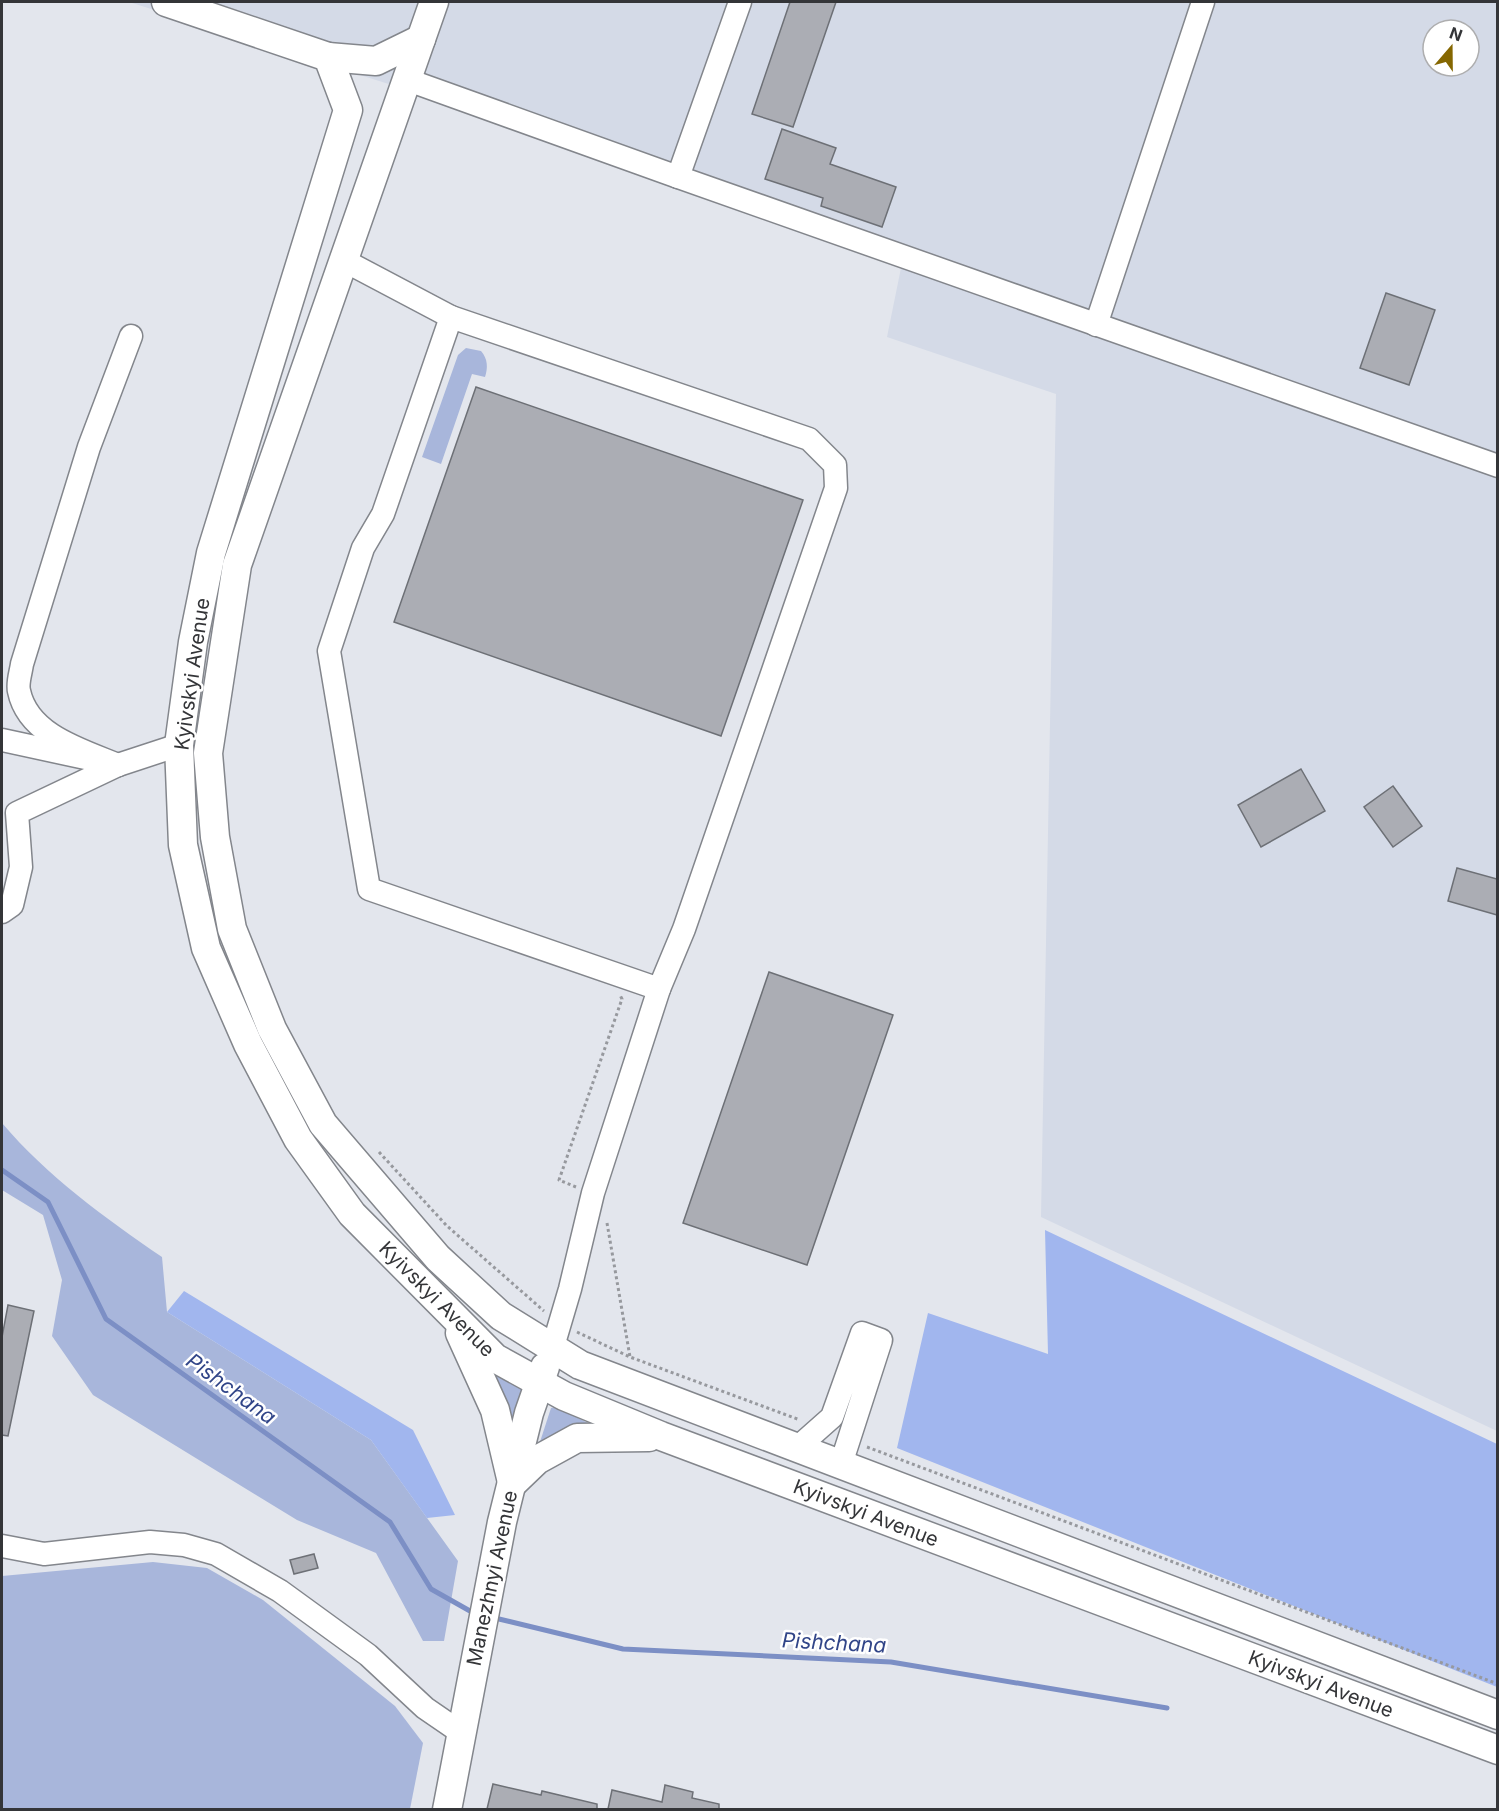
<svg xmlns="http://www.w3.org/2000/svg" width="1499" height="1811" font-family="Inter,sans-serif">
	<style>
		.built { fill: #d4dae7; fill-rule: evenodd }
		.green { fill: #a8b6db }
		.forest { fill: #a1b6ee }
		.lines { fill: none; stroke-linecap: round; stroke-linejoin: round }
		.stream { stroke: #7c8fc5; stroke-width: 5 }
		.building { fill: #abadb4; stroke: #6d7076; stroke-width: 1.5 }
		.minor-casing { stroke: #83868c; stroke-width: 25 }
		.major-casing { stroke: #83868c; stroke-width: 31 }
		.path { stroke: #97999e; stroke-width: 3; stroke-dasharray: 3 3; stroke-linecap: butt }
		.minor { stroke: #fff; stroke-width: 22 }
		.major { stroke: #fff; stroke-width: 28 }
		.labels { text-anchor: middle; stroke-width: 5; stroke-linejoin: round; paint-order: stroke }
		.street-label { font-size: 20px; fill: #343538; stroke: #fff }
		.water-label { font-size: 21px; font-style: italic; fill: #314588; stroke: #fff }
	</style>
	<rect width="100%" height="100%" fill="#e3e6ed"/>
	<!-- built -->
	<path class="built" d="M129 2H1497V1431L1041 1217 1056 394 887 337 902 263 414 92ZM1433 30H1469V66H1433Z"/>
	<!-- green -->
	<g class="green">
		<path d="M466 348 481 351C488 359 488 368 485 377L472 374 441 464 422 457 458 355Z"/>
		<path d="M2 1123C47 1176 105 1218 162 1257L167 1312 371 1440 458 1561 444 1641H423L376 1553 297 1520 93 1395 52 1336 62 1280 43 1215 2 1190Z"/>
		<path d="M483 1363 520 1385 522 1392 512 1438Z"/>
		<path d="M556 1407 590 1424 538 1448 551 1408Z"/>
		<path d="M153 1562 207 1568 263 1600 395 1706 423 1743 410 1809H2V1576Z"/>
	</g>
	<!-- forest -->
	<g class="forest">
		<path d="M1045 1230 1497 1444V1687L897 1448 928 1313 1048 1354Z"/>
		<path d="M184 1291 413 1430 455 1515 427 1518 371 1440 167 1312Z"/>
	</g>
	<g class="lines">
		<!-- stream -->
		<g class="stream">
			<path d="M2 1170 48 1202 106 1319 390 1522 431 1589 470 1611"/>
			<path d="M499 1619 623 1649 891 1662 1167 1708"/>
		</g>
	</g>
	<!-- building -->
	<g class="building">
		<path d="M790 2H836L793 127 752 114Z"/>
		<path d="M782 129 836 148 830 164 896 187 882 227 821 206 823 198 765 179Z"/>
		<path d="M1386 293 1435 310 1409 385 1360 368Z"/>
		<path d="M476 387 803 500 721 736 394 622Z"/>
		<path d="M1301 769 1325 811 1261 847 1238 805Z"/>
		<path d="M1393 786 1422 826 1393 847 1364 807Z"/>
		<path d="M1457 868 1497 879V915L1448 901Z"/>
		<path d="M769 972 893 1015 807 1265 683 1223Z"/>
		<path d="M8 1305 34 1311 8 1436 2 1435V1337Z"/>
		<path d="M314 1554 318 1568 294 1574 290 1560Z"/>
		<path d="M493 1784 541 1795 542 1791 597 1804V1809H487Z"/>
		<path d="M665 1785 693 1792 692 1798 719 1804V1809H608L612 1790 662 1802Z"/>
	</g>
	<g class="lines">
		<!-- minor casing -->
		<g class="minor-casing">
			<g id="minor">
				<path d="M408 80 678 177 740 2"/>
				<path d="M678 177 1498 466"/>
				<path d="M345 261 451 317 809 439 835 465 836 488 684 929 659 989"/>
				<path d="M451 317 383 514 363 548 329 651 369 889 659 989 593 1193 570 1289 552 1350"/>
				<path d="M1096 325 1203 2"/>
				<path d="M2 740 118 765 179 745"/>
				<path d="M118 765C81 750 28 735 19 691 17 683 21 672 22 664L89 447 131 336"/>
				<path d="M2 912 12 905 21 867 17 813 118 765"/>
				<path d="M797 1448 832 1417 862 1333 881 1340 841 1464"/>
				<path d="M2 1546 44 1554 150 1542 184 1545 216 1554 280 1591 368 1655 425 1708 460 1732"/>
			</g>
		</g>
		<!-- major casing -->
		<g class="major-casing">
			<g id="major">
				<path d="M166 2 328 57 348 110 211 553 193 642 179 745 183 845 206 948 248 1044 298 1139 352 1214 495 1358 564 1396 661 1436 1498 1750"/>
				<path d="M434 2 237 565 208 753 215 837 232 929 272 1029 323 1124 438 1258 501 1316 580 1365 1498 1715"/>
				<path d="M328 57 376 61 421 39"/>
				<path d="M460 1333 495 1410 511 1478"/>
				<path d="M513 1483 537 1460 577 1438 649 1437"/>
				<path d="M447 1810 502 1522 529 1413 545 1367"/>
			</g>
		</g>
		<!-- path -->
		<g class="path">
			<path d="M379 1152 447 1226 544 1311"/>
			<path d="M576 1187 559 1180 622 999 620 995"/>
			<path d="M607 1223 630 1357"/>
			<path d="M577 1332 630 1357 800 1420"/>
			<path d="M867 1447 1498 1684"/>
		</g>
		<!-- minor -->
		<use href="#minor" class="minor"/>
		<!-- major -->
		<use href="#major" class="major"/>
	</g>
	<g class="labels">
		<!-- street labels -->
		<g class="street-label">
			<text transform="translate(192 674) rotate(-82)" y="7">Kyivskyi Avenue</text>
			<text transform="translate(437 1299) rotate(45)" y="7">Kyivskyi Avenue</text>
			<text transform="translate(866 1513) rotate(21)" y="7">Kyivskyi Avenue</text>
			<text transform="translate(492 1578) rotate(-78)" y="7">Manezhnyi Avenue</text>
			<text transform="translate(1321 1684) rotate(21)" y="7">Kyivskyi Avenue</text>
		</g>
		<!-- water labels -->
		<g class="water-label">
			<text transform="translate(231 1389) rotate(36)" y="7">Pishchana</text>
			<text transform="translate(834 1643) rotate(3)" y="7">Pishchana</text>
		</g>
	</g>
	<!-- border -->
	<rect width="1499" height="1811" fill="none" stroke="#343538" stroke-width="6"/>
	<!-- north arrow -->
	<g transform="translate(1451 48) rotate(20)"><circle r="28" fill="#ffffff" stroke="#aeaeaf" stroke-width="1.5"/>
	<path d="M0-4.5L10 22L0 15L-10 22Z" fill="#856701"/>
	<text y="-9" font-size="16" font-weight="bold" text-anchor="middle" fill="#343538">N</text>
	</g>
</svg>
